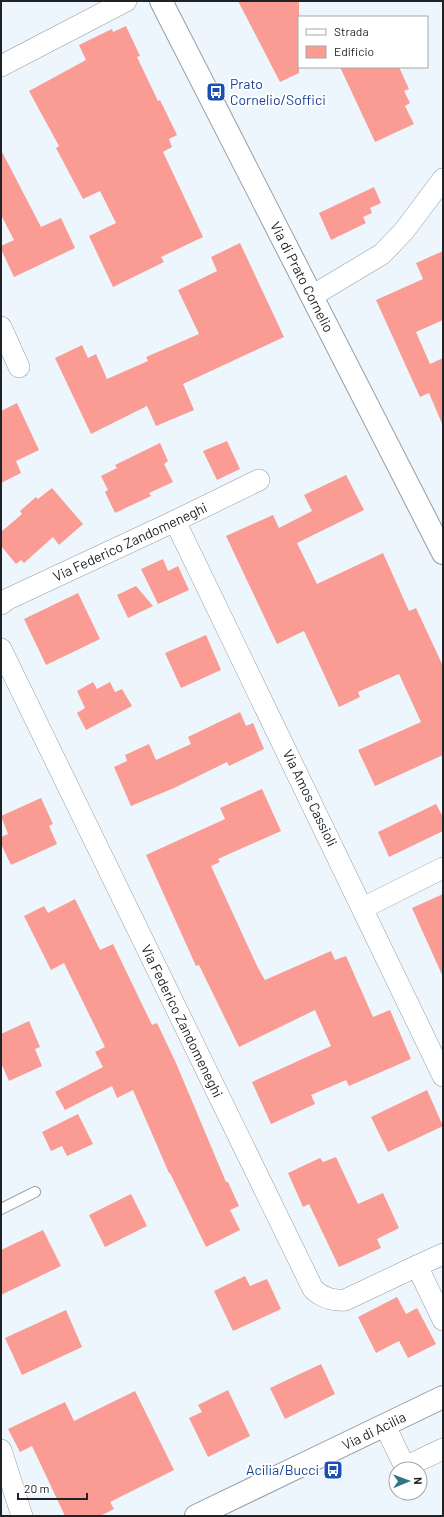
<svg xmlns="http://www.w3.org/2000/svg" width="444" height="1517" font-family="Barlow,sans-serif">
	<style>
		.building { fill: #fa9c94 }
		.lines { fill: none; stroke-linecap: round; stroke-linejoin: round }
		.service-casing { stroke: #969da4; stroke-width: 12 }
		.minor-casing { stroke: #969da4; stroke-width: 22 }
		.tertiary-casing { stroke: #969da4; stroke-width: 24 }
		.service { stroke: #fff; stroke-width: 10 }
		.minor { stroke: #fff; stroke-width: 21 }
		.tertiary { stroke: #fff; stroke-width: 22 }
		.labels { text-anchor: middle; stroke-width: 4; stroke-linejoin: round; paint-order: stroke }
		.transit-label { font-size: 14px; fill: #164399; stroke: #fff; text-anchor: start }
		.street-label { font-size: 14px; fill: #202326; stroke: #fff }
	</style>
	<rect width="100%" height="100%" fill="#eef6fd"/>
	<!-- building -->
	<g class="building">
		<path d="M238 1H299V73L280 82Z"/>
		<path d="M126 26 140 56 137 57 158 101 160 100 177 135 169 139 172 147 163 152 203 237 161 257 164 262 113 287 89 236 116 223 100 191 83 199 56 148 59 146 29 91 86 60 79 45 112 29 113 32Z"/>
		<path d="M340 67H399L409 89 404 91 410 103 405 106 414 124 375 142Z"/>
		<path d="M1 150 41 227 61 218 75 248 14 277 1 249V246L14 240 1 215Z"/>
		<path d="M374 187 381 203 370 208 372 213 363 217 366 223 331 240 319 213Z"/>
		<path d="M240 243 284 337 183 384 194 410 156 426 147 406 91 434 55 358 82 345 88 358 96 354 107 379 148 361 146 357 199 334 178 290 217 271 211 257Z"/>
		<path d="M443 251V320L416 332 430 364 443 358V426L429 393 420 397 376 300 423 279 416 263Z"/>
		<path d="M17 403 39 450 16 461 21 473 1 483V411Z"/>
		<path d="M227 441 240 469 217 480 203 451Z"/>
		<path d="M160 443 168 461 164 464 173 482 149 493 151 496 115 513 105 492 108 490 101 476 117 468 115 465Z"/>
		<path d="M346 475 364 510 297 543 317 584 383 553 409 611 416 608 443 666V755L375 786 358 750 421 722 399 674 358 692 360 697 339 707 304 631 277 644 226 536 273 515 279 528 312 511 304 495Z"/>
		<path d="M52 488 83 524 59 545 53 537 24 563 21 560 16 564 1 546V532L22 514 20 511 36 497 38 499Z"/>
		<path d="M163 559 168 571 178 566 189 590 158 604 141 569Z"/>
		<path d="M136 586 153 606 128 618 117 595Z"/>
		<path d="M78 593 100 639 46 665 24 619Z"/>
		<path d="M206 635 221 670 181 688 165 653Z"/>
		<path d="M93 682 97 689 110 682 115 692 122 689 132 706 86 730 77 713 85 708 77 691Z"/>
		<path d="M240 712 246 726 253 723 264 749 229 766 227 762 174 788 131 806 114 767 127 761 125 755 149 744 156 760 191 744 188 737Z"/>
		<path d="M262 789 281 831 218 859 220 862 211 866 258 968 265 980 331 951 335 960 346 956 373 1017 390 1010 411 1059 349 1086 346 1080 311 1095 315 1104 271 1124 252 1082 331 1046 315 1010 239 1047 199 965 196 966 146 855 225 819 220 808Z"/>
		<path d="M41 798 53 824 49 826 57 844 11 865 1 844V837L8 834 1 816Z"/>
		<path d="M436 804 443 817V831L389 857 378 832Z"/>
		<path d="M443 894V977L412 908Z"/>
		<path d="M75 899 100 950 113 944 152 1025 157 1023 176 1063 226 1182H228L239 1206 230 1210 240 1230 206 1247 170 1173H169L133 1090 117 1098 112 1086 65 1110 55 1092 103 1067 95 1052 105 1047 64 963 51 970 24 916 44 906 48 913Z"/>
		<path d="M29 1021 40 1047 35 1049 42 1066 9 1081 1 1063V1034Z"/>
		<path d="M427 1090 443 1126 388 1152 371 1117Z"/>
		<path d="M78 1114 93 1144 67 1156 62 1146 51 1151 42 1132Z"/>
		<path d="M336 1157 358 1204 383 1193 399 1228 377 1239 381 1248 339 1267 309 1204 303 1207 288 1173 320 1158 323 1162Z"/>
		<path d="M131 1194 147 1226 105 1247 89 1215Z"/>
		<path d="M43 1230 61 1266 1 1295V1250Z"/>
		<path d="M245 1276 250 1286 267 1279 281 1309 233 1331 214 1291Z"/>
		<path d="M397 1297 406 1314 417 1308 436 1344 408 1358 399 1341 376 1353 358 1317Z"/>
		<path d="M66 1310 82 1347 22 1375 5 1338Z"/>
		<path d="M321 1364 335 1394 285 1419 270 1388Z"/>
		<path d="M228 1390 250 1436 208 1457 189 1418 202 1412 198 1405Z"/>
		<path d="M135 1391 174 1470 110 1502 114 1509 100 1516H65L32 1446 20 1452 8 1429 65 1402 74 1421Z"/>
	</g>
	<g class="lines">
		<!-- service casing -->
		<g class="service-casing">
			<path id="service" d="M1 1209 35 1192"/>
		</g>
		<!-- minor casing -->
		<g class="minor-casing">
			<g id="minor">
				<path d="M1 66 126 1"/>
				<path d="M312 296 382 254 404 231 443 179"/>
				<path d="M1 327 19 367"/>
				<path d="M175 521 443 1076"/>
				<path d="M1 604 8 599 175 521 259 480"/>
				<path d="M1 649 313 1289C323 1298 332 1301 345 1300L417 1266"/>
				<path d="M363 908 443 868"/>
				<path d="M443 1254 417 1266 443 1320"/>
				<path d="M385 1426 405 1467 443 1449"/>
				<path d="M1 1450 22 1516"/>
			</g>
		</g>
		<!-- tertiary casing -->
		<g class="tertiary-casing">
			<g id="tertiary">
				<path d="M161 1 443 553"/>
				<path d="M196 1516 443 1397"/>
			</g>
		</g>
		<!-- service -->
		<use href="#service" class="service"/>
		<!-- minor -->
		<use href="#minor" class="minor"/>
		<!-- tertiary -->
		<use href="#tertiary" class="tertiary"/>
	</g>
	<!-- icons -->
	<defs>
		<g id="bus-square" transform="scale(1)"><rect x="-9" y="-9" width="18" height="18" rx="4" fill="#1a4fb4" stroke="#fff"/><path d="M-5-6H5V4H4V6H2V4H-2V6H-4V4H-5ZM-3.5-4V0h7V-4ZM-3.5 1.2v1.5H-2V1.2ZM2 1.2v1.5H3.5V1.2Z" fill="#fff"/></g>
	</defs>
	<g fill-rule="evenodd">
		<use href="#bus-square" x="216" y="92"/>
		<use href="#bus-square" x="333" y="1470"/>
	</g>
	<g class="labels">
		<!-- transit labels -->
		<g class="transit-label">
			<text x="230" y="89">Prato<tspan x="230" dy="16">Cornelio/Soffici</tspan></text>
			<text x="319" y="1475" text-anchor="end">Acilia/Bucci</text>
		</g>
		<!-- street labels -->
		<g class="street-label">
			<text transform="translate(302 277) rotate(63)" y="5">Via di Prato Cornelio</text>
			<text transform="translate(130 542) rotate(-25)" y="5">Via Federico Zandomeneghi</text>
			<text transform="translate(310 798) rotate(64)" y="5">Via Amos Cassioli</text>
			<text transform="translate(182 1021) rotate(64)" y="5">Via Federico Zandomeneghi</text>
			<text transform="translate(374 1431) rotate(-26)" y="5">Via di Acilia</text>
		</g>
	</g>
	<!-- border -->
	<rect width="444" height="1517" fill="none" stroke="#202326" stroke-width="4"/>
	<!-- legend -->
	<rect x="298" y="16" width="130" height="52" fill="#ffffff" stroke="#a6a7a8"/>
	<rect x="306" y="29" width="20" height="6" fill="#ffffff" stroke="#a6a7a8"/>
	<text x="334" y="36" font-size="12" fill="#202326">Strada</text>
	<rect x="306" y="46" width="20" height="12" fill="#fa9c94" stroke="#a6a7a8"/>
	<text x="334" y="56" font-size="12" fill="#202326">Edificio</text>
	<!-- north arrow -->
	<g transform="translate(408 1481) rotate(89)"><circle r="19" fill="#ffffff" stroke="#a6a7a8"/>
	<path d="M0-3L7 15L0 10L-7 15Z" fill="#2f7681"/>
	<text y="-6" font-size="11" font-weight="bold" text-anchor="middle" fill="#202326">N</text>
	</g>
	<!-- scale -->
	<path d="M18 1493v6h69v-6" fill="none" stroke="#202326" stroke-width="2"/>
	<text x="24" y="1493" font-size="12" fill="#202326" stroke="#ffffff" stroke-width="3" paint-order="stroke">20 m</text>
</svg>
